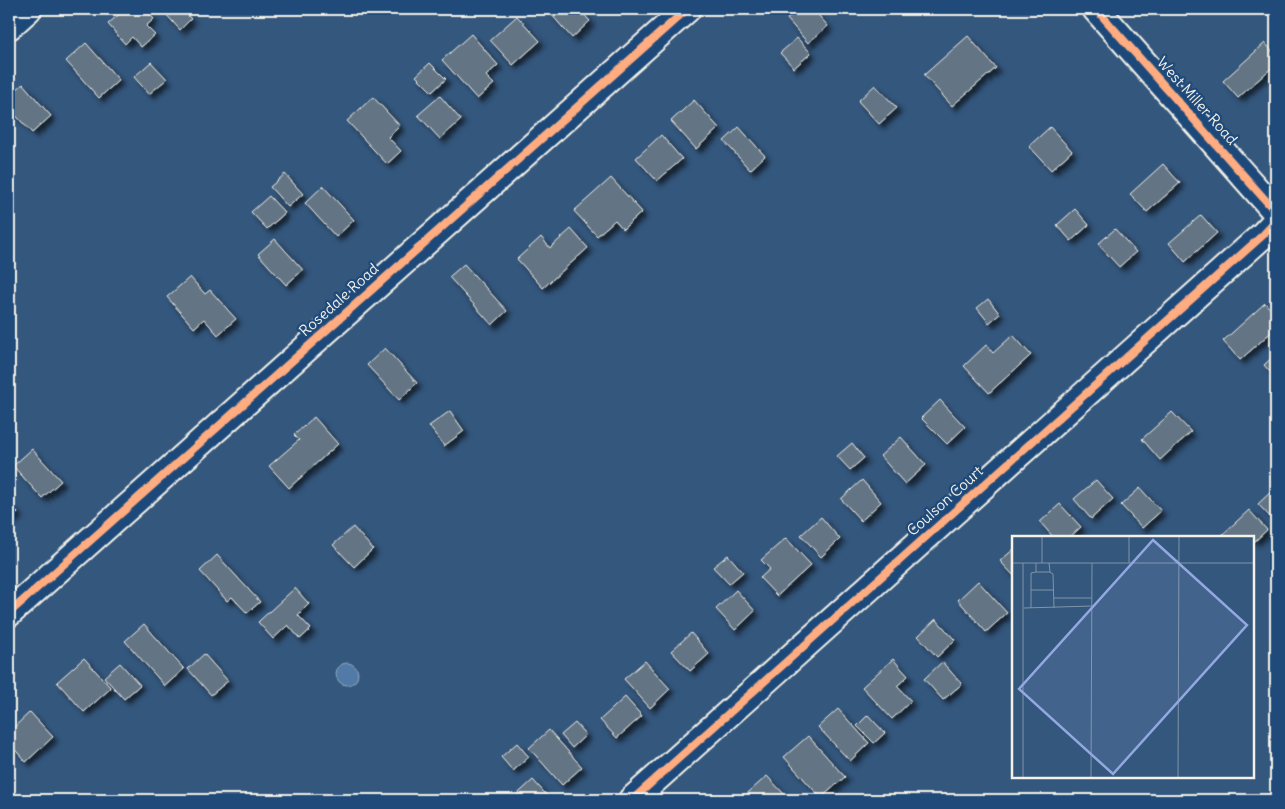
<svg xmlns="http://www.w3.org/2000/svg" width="1285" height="809" font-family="Delius,sans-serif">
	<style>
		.water { fill: #517aa6; stroke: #92aac0 }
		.building { fill: #647484; stroke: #f4f1e8; filter: url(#shadow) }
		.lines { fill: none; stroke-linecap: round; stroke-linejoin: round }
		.minor-casing { stroke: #f4f1e8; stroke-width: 30 }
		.minor { stroke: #1f4a7a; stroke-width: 26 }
		.cycleway-casing { stroke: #1f4a7a; stroke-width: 11 }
		.cycleway { stroke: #ffac80; stroke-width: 8 }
		.labels { text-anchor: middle; stroke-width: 4.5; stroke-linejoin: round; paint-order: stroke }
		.street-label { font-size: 15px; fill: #f4f1e8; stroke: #1f4a7a }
		.inset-road { fill: none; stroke: #8195a8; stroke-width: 1 }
		.view { fill: #93a8e1; fill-opacity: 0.15; stroke: #93a8e1; stroke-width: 2.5 }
		.inset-edge { fill: none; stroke: #f4f1e8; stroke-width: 2.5 }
	</style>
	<defs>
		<filter id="shadow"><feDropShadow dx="4.5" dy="4.5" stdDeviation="2.5" flood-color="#0009"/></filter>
	</defs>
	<rect width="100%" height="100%" fill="#34577d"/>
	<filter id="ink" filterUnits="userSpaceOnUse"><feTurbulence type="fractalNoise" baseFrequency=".02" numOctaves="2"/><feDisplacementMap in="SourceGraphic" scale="10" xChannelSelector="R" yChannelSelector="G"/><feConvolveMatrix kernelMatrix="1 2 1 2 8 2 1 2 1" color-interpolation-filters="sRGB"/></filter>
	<g filter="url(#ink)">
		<!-- water -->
		<circle class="water" cx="347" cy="674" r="11"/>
		<!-- building -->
		<g class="building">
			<path d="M125 9H145L154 19 146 26 155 35 141 47 132 37 125 44 108 24Z"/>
			<path d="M170 9H182L191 19 180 30 165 13Z"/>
			<path d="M554 9H579L590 21 572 38 550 13Z"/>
			<path d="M798 9H813L828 26 808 43 787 19Z"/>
			<path d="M517 16 540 41 513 65 490 40Z"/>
			<path d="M471 34 498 65 486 76 494 84 477 99 442 60Z"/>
			<path d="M968 36 996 68 952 106 924 75Z"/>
			<path d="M797 38 811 53 794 68 780 53Z"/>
			<path d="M86 43 119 80 99 98 66 61Z"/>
			<path d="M1265 43 1276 55V64L1238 98 1223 81Z"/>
			<path d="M151 62 167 79 149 94 134 77Z"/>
			<path d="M430 63 446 79 432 92 416 76Z"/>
			<path d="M23 84 51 116 32 133 9 108V96Z"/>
			<path d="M875 85 897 108 879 124 858 101Z"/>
			<path d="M440 96 461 120 440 139 418 115Z"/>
			<path d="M373 97 400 126 388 137 401 151 387 164 347 121Z"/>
			<path d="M694 100 719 128 696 149 671 121Z"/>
			<path d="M739 127 765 156 750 170 724 141Z"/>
			<path d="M1050 127 1072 151 1051 170 1029 146Z"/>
			<path d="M661 135 682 159 657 181 636 158Z"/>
			<path d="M1163 164 1180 183 1147 212 1130 194Z"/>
			<path d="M285 174 303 194 288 207 270 187Z"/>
			<path d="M611 178 642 212 623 229 615 220 597 236 574 211Z"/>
			<path d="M323 186 354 220 336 237 305 203Z"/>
			<path d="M269 196 285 213 267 229 251 212Z"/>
			<path d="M1075 209 1089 225 1071 241 1057 225Z"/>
			<path d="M1201 215 1217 233 1185 262 1169 243Z"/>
			<path d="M571 229 588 248 543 288 517 259 541 237 550 248Z"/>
			<path d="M1115 229 1136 252 1119 267 1098 244Z"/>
			<path d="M275 239 303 270 286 285 258 254Z"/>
			<path d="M464 264 507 311 492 325 449 277Z"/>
			<path d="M190 277 205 294 210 290 236 319 218 335 204 319 194 328 167 297Z"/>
			<path d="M988 299 1000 314 989 323 977 308Z"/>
			<path d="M1265 303 1276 315V328L1240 360 1223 341Z"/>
			<path d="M1013 335 1031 355 989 393 964 366 986 345 993 353Z"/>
			<path d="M385 348 417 383 399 400 367 365Z"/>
			<path d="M1276 354V379L1264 365Z"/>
			<path d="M940 400 965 427 947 444 921 418Z"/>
			<path d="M450 411 464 431 444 446 429 426Z"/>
			<path d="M1172 412 1191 432 1160 460 1142 439Z"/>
			<path d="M314 417 338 444 289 488 269 466 299 440 294 435Z"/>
			<path d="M901 437 926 465 905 484 880 456Z"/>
			<path d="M852 443 864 458 850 470 837 456Z"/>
			<path d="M32 449 61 481 42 498 13 466Z"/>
			<path d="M862 480 881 502 861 521 841 499Z"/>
			<path d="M1096 480 1113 499 1091 519 1074 499Z"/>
			<path d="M1140 488 1161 511 1142 528 1121 505Z"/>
			<path d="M1274 489 1276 491V515L1272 519 1258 504Z"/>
			<path d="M9 503 18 513 9 521Z"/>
			<path d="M1060 504 1081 527 1069 538H1054L1040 522Z"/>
			<path d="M1249 510 1267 530 1254 542V538H1225L1222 535Z"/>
			<path d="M821 517 840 539 821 557 801 535Z"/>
			<path d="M353 527 373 549 354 567 333 545Z"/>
			<path d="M786 538 811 565 777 596 760 578 770 569 761 560Z"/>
			<path d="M1014 549V576L1000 561Z"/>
			<path d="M217 555 260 602 247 613 232 597 227 601 200 571Z"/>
			<path d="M728 555 743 572 729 584 713 567Z"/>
			<path d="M978 581 1007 613 986 632 958 600Z"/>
			<path d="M295 588 309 604 298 615 311 629 300 639 288 625 273 639 258 622Z"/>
			<path d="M736 590 755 611 735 630 716 609Z"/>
			<path d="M936 619 955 640 937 657 918 636Z"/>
			<path d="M144 624 184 669 165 686 125 641Z"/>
			<path d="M691 633 709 654 690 671 671 651Z"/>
			<path d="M204 654 228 681 211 695 188 669Z"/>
			<path d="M84 658 111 688 84 712 57 682Z"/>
			<path d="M893 659 908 676 897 686 911 701 892 719 862 687Z"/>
			<path d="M645 661 670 689 650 708 624 679Z"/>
			<path d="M942 662 962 684 943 700 924 679Z"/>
			<path d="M120 663 140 685 124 699 104 677Z"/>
			<path d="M625 697 642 716 617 738 600 720Z"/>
			<path d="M838 709 869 743 850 761 818 727Z"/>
			<path d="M30 712 53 737 26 762 9 743V732Z"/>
			<path d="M868 715 885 733 874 743 857 726Z"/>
			<path d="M575 723 586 735 572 748 561 735Z"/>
			<path d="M549 730 582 767 562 785 529 748Z"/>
			<path d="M808 736 845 777 821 798 784 757Z"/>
			<path d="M517 743 529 757 513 771 501 757Z"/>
			<path d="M767 776 787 797 783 800H742L741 799Z"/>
			<path d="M533 780 551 800H511Z"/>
		</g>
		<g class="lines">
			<!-- minor casing -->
			<g class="minor-casing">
				<g id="minor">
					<path d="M1096 9 1276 212"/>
					<path d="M9 26 28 9"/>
					<path d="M9 613 687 9"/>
					<path d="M632 800 1263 235 1276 221"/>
				</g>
			</g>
			<!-- minor -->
			<use href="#minor" class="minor"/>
			<!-- cycleway casing -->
			<g class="cycleway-casing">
				<g id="cycleway">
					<path d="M1096 9 1276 212"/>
					<path d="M9 613 687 9"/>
					<path d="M632 800 1263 235 1276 221"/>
				</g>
			</g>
			<!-- cycleway -->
			<use href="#cycleway" class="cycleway"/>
		</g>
	</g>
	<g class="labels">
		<!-- street labels -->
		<g class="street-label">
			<text transform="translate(1197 101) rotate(48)" y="5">West Miller Road</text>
			<text transform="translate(339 300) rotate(-42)" y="5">Rosedale Road</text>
			<text transform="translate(945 501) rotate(-42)" y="5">Coulson Court</text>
		</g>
	</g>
	<!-- overview -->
	<g transform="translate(1012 536)">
		<rect width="242" height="242" fill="#34577d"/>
		<path class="inset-road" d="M117 0V27M0 27H243M24 27V36H38M30 27V0M37 27 38 36 41 38 42 72M19 54H42M42 62H80M12 72 80 70M19 72V37L24 36M11 242V27M79 242 80 27M166 242 167 0"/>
		<path class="view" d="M141 4 235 89 101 238 7 153Z"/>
		<rect width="242" height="242" class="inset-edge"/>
	</g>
	<!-- margin -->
	<rect width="1285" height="809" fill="none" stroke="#1f4a7a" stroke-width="30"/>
	<rect x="15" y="15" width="1255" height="779" fill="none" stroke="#f4f1e8" stroke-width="2" filter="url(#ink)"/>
</svg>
